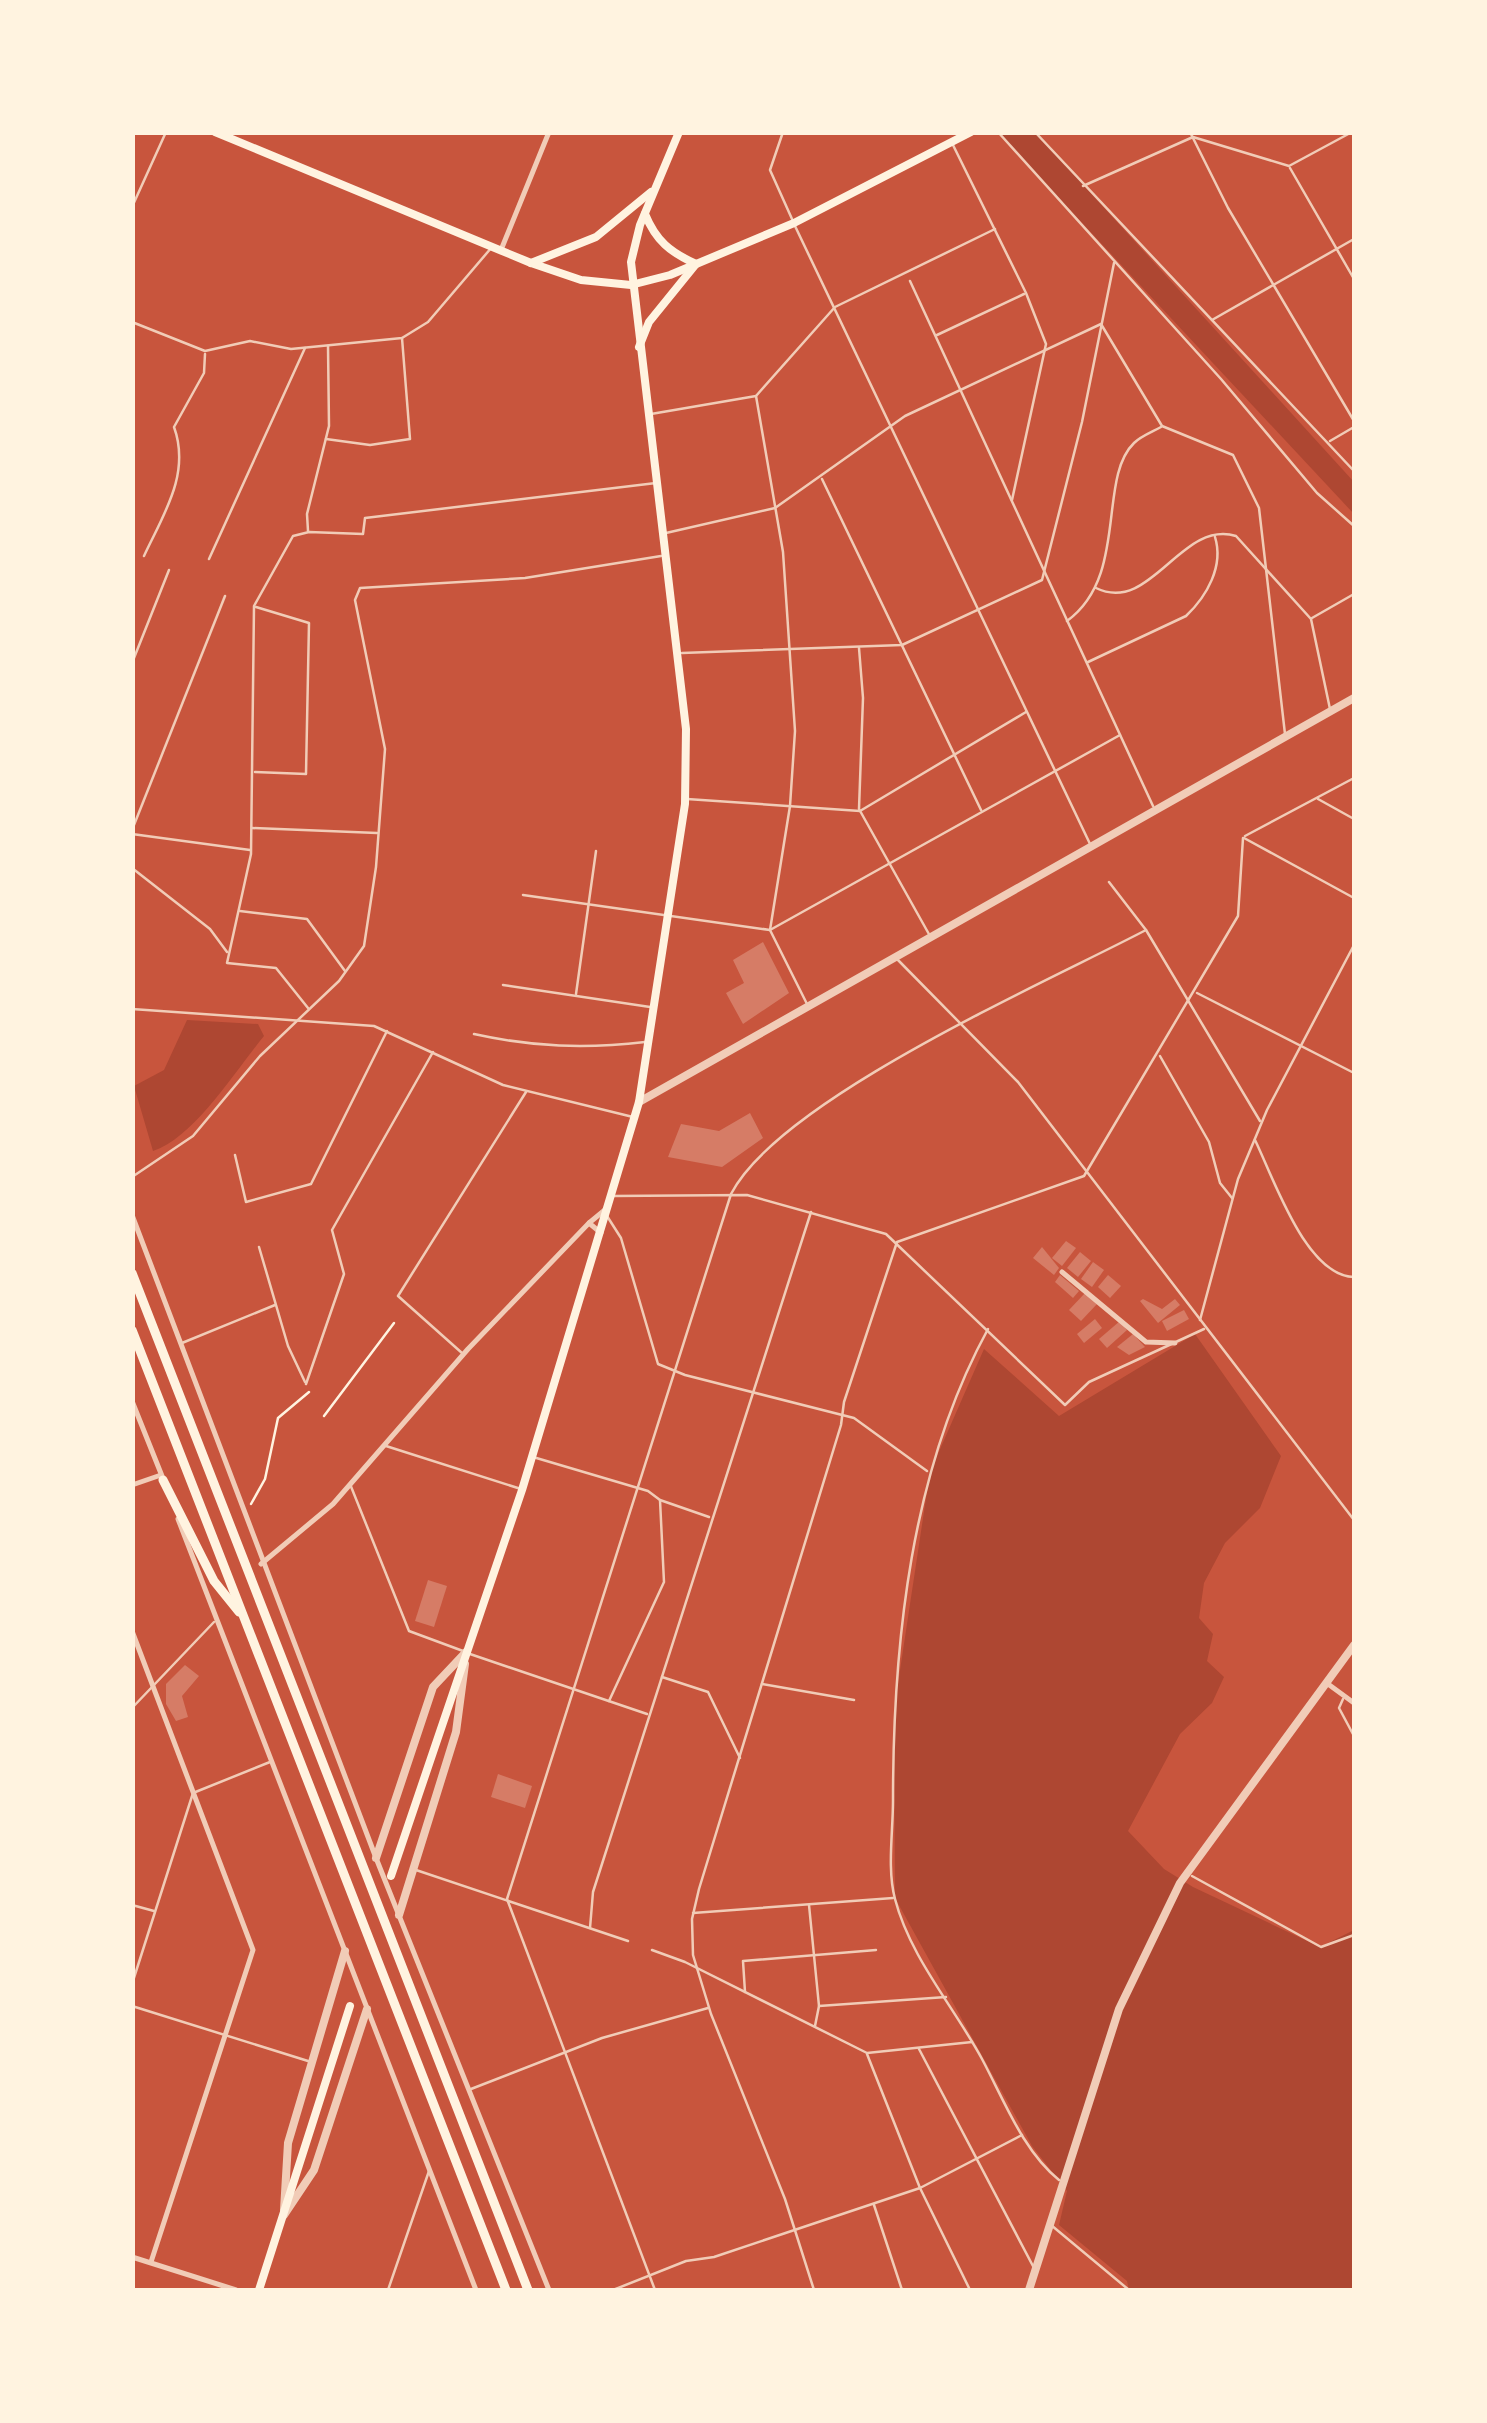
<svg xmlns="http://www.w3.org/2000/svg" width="1487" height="2423" font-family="Mulish,sans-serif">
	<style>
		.green { fill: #ae4732 }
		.building { fill: #d67c66 }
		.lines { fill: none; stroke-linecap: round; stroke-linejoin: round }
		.path { stroke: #fff3e0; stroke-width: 2.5 }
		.service { stroke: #f1ccb7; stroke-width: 2.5 }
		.minor { stroke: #f1ccb7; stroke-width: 5 }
		.tertiary { stroke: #f1ccb7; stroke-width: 8 }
		.secondary { stroke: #fff3e0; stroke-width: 8 }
		.trunk { stroke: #fff3e0; stroke-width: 9 }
	</style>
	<rect width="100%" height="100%" fill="#c8553d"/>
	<!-- green -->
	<g class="green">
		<path d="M998 133H1036L1354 482V514Z"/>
		<path d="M187 1020 258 1024 264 1036C236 1070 194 1138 153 1151L134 1086 164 1070Z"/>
		<path d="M1195 1334 1281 1456 1260 1508 1225 1543 1204 1583 1199 1618 1213 1634 1207 1661 1224 1677 1212 1703 1180 1734 1128 1831 1164 1869 1193 1887 1320 1947 1354 1930V2290H1129L1127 2281 1059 2225 1067 2191 1032 2146 895 1898 894 1710 930 1472 984 1349 1059 1416Z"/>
	</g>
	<!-- building -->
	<g class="building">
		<path d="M763 942 789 993 743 1024 726 993 744 983 733 960Z"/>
		<path d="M750 1113 763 1138 722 1167 668 1157 681 1124 719 1131Z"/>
		<path d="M1066 1241 1076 1248 1062 1266 1052 1258Z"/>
		<path d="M1042 1247 1059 1268 1054 1275 1033 1258Z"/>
		<path d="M1080 1252 1091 1261 1078 1277 1067 1268Z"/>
		<path d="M1093 1262 1104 1270 1092 1287 1081 1279Z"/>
		<path d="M1060 1275 1079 1291 1073 1298 1055 1282Z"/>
		<path d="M1108 1275 1121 1286 1110 1298 1098 1287Z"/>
		<path d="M1085 1293 1097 1304 1081 1321 1069 1310Z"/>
		<path d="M1143 1299 1162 1309 1175 1299 1180 1305 1158 1323 1140 1301Z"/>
		<path d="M1184 1310 1189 1319 1167 1331 1162 1321Z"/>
		<path d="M1095 1319 1102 1328 1084 1343 1077 1334Z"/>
		<path d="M1120 1321 1127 1330 1107 1348 1099 1339Z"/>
		<path d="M1133 1334 1145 1347 1129 1355 1117 1347Z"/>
		<path d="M428 1580 447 1586 434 1627 415 1621Z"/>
		<path d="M185 1665 199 1676 182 1696 188 1717 176 1721 166 1704V1684Z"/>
		<path d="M498 1774 532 1786 525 1808 491 1797Z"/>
	</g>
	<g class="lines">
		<!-- path -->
		<g class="path">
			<path d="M324 1416 394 1323"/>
			<path d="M251 1504 265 1479 278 1418 309 1392"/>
		</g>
		<!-- service -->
		<g class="service">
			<path d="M783 132 770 170 792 219"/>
			<path d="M998 132 1221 379 1317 493 1354 526"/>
			<path d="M1035 132 1354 471"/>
			<path d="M1190 132 1228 208 1354 421"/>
			<path d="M952 143 1026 293 1046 344 1012 500"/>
			<path d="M1290 168 1354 279"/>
			<path d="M1083 186 1193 137 1289 166 1352 132"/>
			<path d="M132 207 166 132"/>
			<path d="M795 226 1091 846"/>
			<path d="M910 281 1153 806"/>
			<path d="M1212 320 1354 239"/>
			<path d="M132 322 205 351 250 341 291 349 402 338 428 322 492 247"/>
			<path d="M937 335 1024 294"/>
			<path d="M756 396 783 552 795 731 790 806 770 930 808 1006"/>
			<path d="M651 414 756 396 835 307 995 229"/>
			<path d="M326 439 370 445 410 439 402 338"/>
			<path d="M1330 441 1354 427"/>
			<path d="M822 479 981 810"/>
			<path d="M308 531 307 514 329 426 328 346"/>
			<path d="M666 533 775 508 905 416 1101 324 1162 426 1233 455 1259 508 1285 734"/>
			<path d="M144 556C163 515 191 474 174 427L204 373 205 354"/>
			<path d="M209 559 305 348"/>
			<path d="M1096 588C1151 615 1181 519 1236 536L1311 619 1330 709"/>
			<path d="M1312 618 1354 594"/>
			<path d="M1067 621C1129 576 1097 479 1134 443 1141 436 1152 432 1161 427"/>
			<path d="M859 648 863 698 859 809 930 936"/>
			<path d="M682 653 902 645 1042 580 1082 422 1114 263"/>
			<path d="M1088 662 1186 616C1207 596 1224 566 1215 537"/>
			<path d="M132 663 169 570"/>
			<path d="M255 772 306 774 309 623 256 607"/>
			<path d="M687 799 860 811 1026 712"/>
			<path d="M1318 799 1354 819"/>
			<path d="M252 828 377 833"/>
			<path d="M132 830 225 596"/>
			<path d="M132 834 250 850"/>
			<path d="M1245 836 1354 778"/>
			<path d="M1244 838 1354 898"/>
			<path d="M132 868 210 929 227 952"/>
			<path d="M1109 882 1146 930 1260 1121"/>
			<path d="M523 895 770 930 1120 735"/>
			<path d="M240 911 307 919 345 971"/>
			<path d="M896 958 1018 1082 1354 1520"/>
			<path d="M503 985 650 1007"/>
			<path d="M1197 993 1354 1073"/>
			<path d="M576 994 596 851"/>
			<path d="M308 1008 276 968 227 963 251 854 254 606 293 536 309 532 363 534 365 518 656 483"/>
			<path d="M132 1009 374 1026 503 1085 633 1117"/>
			<path d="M474 1034C533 1047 585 1049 645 1042"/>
			<path d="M1160 1056 1209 1142 1220 1183 1232 1198"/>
			<path d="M1255 1140C1274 1179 1306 1276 1354 1277"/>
			<path d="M235 1155 246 1202 311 1184 387 1031"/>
			<path d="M132 1177 193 1136 260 1056 339 981 364 946 376 867 385 749 355 600 360 588 525 578 661 556"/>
			<path d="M613 1196 747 1195 886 1234 1065 1405 1089 1382 1204 1329"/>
			<path d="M607 1216 621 1238 658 1364 685 1375 854 1418 927 1471"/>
			<path d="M259 1247 288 1346 305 1382"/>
			<path d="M1200 1320 1238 1179 1267 1110 1354 945"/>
			<path d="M988 1329C911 1470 893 1642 893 1801 893 1832 887 1869 895 1899 910 1957 954 2007 982 2059 1004 2100 1023 2151 1059 2180"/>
			<path d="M182 1343 275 1305"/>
			<path d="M462 1353 398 1296 526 1092"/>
			<path d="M306 1384 344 1274 332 1230 433 1052"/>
			<path d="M386 1446 521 1489"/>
			<path d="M533 1457 648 1491 660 1500 709 1517"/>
			<path d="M350 1484 409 1631 463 1651"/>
			<path d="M470 1654 647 1714"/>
			<path d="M662 1677 708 1692 740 1758"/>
			<path d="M762 1684 854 1700"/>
			<path d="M1343 1699 1339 1708 1354 1736"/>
			<path d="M609 1701 664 1582 660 1500"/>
			<path d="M132 1708 214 1622"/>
			<path d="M416 1870 628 1941"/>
			<path d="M1192 1876 1321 1947 1354 1935"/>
			<path d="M132 1905 154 1911"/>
			<path d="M809 1905 819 2006 815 2026"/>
			<path d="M693 1913 893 1898"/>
			<path d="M590 1928 593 1892 811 1212"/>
			<path d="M652 1950 685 1962 867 2053 972 2042"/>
			<path d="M132 1984 193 1793 270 1762"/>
			<path d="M745 1992 743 1961 876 1950"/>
			<path d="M132 2006 308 2061"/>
			<path d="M819 2006 946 1997"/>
			<path d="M919 2049 1034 2268"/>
			<path d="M867 2054 920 2188 970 2290"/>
			<path d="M471 2089 602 2038 708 2008"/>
			<path d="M874 2205 902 2290"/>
			<path d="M1051 2225 1129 2290"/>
			<path d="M388 2290 429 2171"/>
			<path d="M613 2290 686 2261 714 2257 920 2188 1022 2135"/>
			<path d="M655 2290 507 1899 731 1194C780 1099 1045 983 1146 930"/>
			<path d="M814 2290 785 2199 711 2014 693 1955 692 1919 699 1889 841 1425 844 1402 897 1242 1084 1176 1238 916 1243 838"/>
		</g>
		<!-- minor -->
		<g class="minor">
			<path d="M501 250 549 132"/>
			<path d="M132 1215 376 1858 549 2290"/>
			<path d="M601 1233 589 1223 606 1209"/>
			<path d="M1062 1272 1146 1342 1175 1343"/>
			<path d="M132 1401 164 1481"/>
			<path d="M132 1485 161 1475"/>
			<path d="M178 1519 476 2290"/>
			<path d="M261 1564 333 1504 468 1349 589 1223"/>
			<path d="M132 1631 253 1950 151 2262"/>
			<path d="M1328 1684 1354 1703"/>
			<path d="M132 2257 236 2290"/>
		</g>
		<!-- tertiary -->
		<g class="tertiary">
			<path d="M639 1102 1354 698"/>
			<path d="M376 1858 433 1687 466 1652"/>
			<path d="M399 1915 456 1732 465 1664"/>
			<path d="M284 2210 288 2143 345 1951"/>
			<path d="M284 2215 314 2170 367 2009"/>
			<path d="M1029 2290 1119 2009 1180 1883 1354 1645"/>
		</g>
		<!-- secondary -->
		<g class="secondary">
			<path d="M215 132 531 263 581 280 631 285 670 275 794 223 971 132"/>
			<path d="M531 263 596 237 651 192"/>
			<path d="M639 347 649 322 696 264C670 252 656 241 645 214"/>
			<path d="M391 1876 522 1490 639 1102 685 804 686 729 631 262 640 225 679 132"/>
			<path d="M259 2290 350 2006"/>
		</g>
		<!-- trunk -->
		<g class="trunk">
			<path d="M132 1273 528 2290"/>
			<path d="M132 1330 506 2290"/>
			<path d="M163 1480 214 1581 239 1612"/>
		</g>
	</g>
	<!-- border -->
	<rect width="1487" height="2423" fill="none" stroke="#fff3e0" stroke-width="270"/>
</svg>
